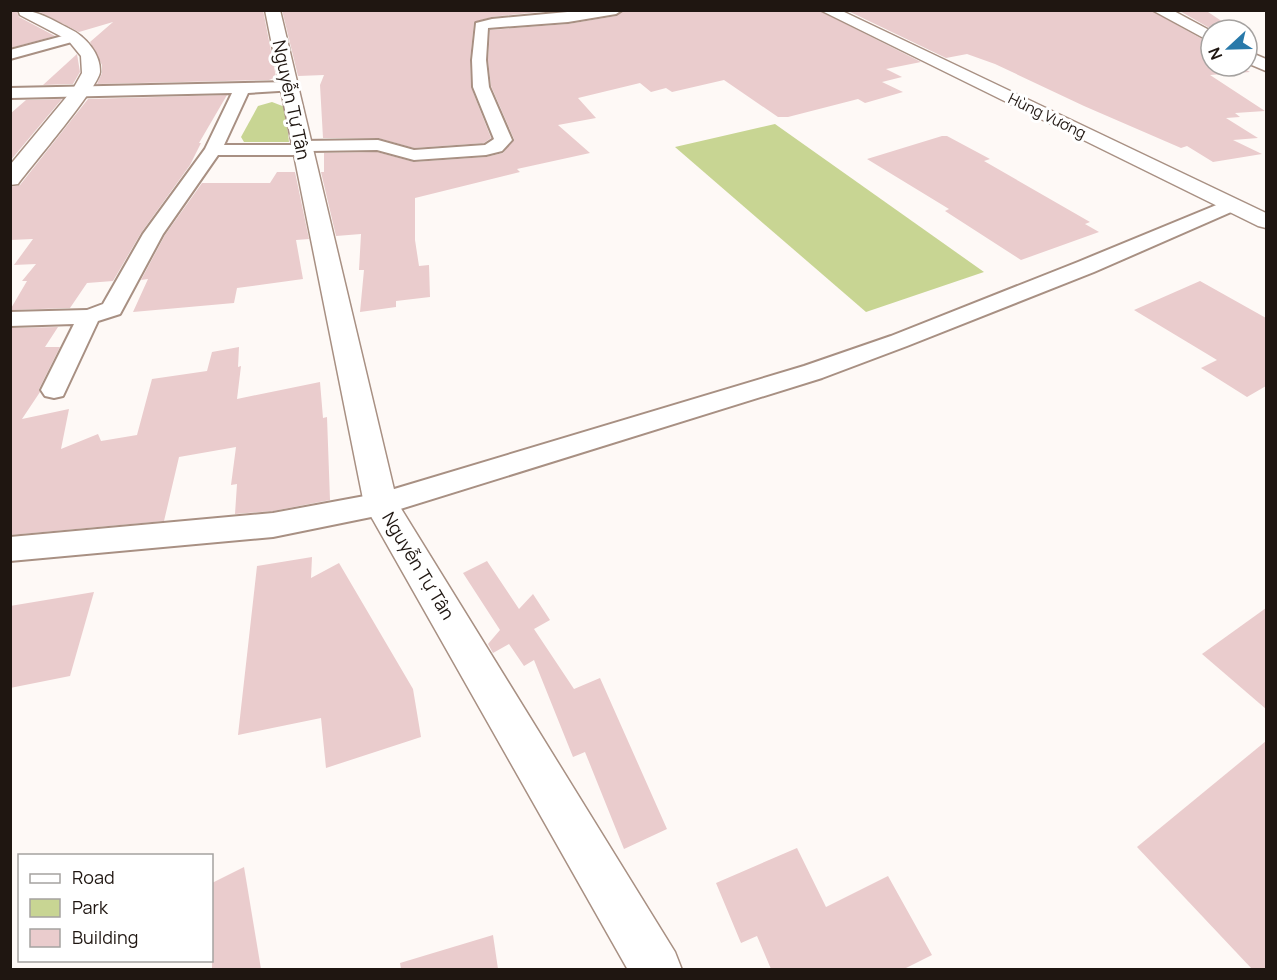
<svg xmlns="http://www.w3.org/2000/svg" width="1277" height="980" font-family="Manrope,sans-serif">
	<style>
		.green { fill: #c8d593 }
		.building { fill: #eacccd }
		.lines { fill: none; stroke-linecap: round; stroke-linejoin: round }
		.street-casing { stroke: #a89083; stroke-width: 4 }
		.secondary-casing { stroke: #a89083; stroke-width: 3 }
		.street { fill: #fff; fill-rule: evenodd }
		.secondary { fill: #fff; fill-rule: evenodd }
		.labels { text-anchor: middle; stroke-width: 6; stroke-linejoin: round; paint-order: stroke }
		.far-street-label { font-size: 15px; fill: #1f1611; stroke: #fff }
		.street-label { font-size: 18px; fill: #1f1611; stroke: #fff }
	</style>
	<rect width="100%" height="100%" fill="#fef9f6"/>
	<!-- green -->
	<g class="green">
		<path d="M272 102 285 107 289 142H244L241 137 258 106Z"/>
		<path d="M775 124 984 272 866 312 675 147Z"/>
	</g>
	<!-- building -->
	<g class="building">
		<path d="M10 10H16L19 17 55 36 10 48Z"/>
		<path d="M36 10H263L276 77 269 80 97 84 102 73V65L90 42 113 22 79 32Z"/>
		<path d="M282 10H559L492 17 474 22 470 60 471 87 491 138 484 143 414 148 378 138H323L320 85 324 75 298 76Z"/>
		<path d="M624 10H818L921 62 886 69 902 77 882 82 903 92 865 103 858 99 788 117H778L724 80 672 92 666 88 651 92 640 83 578 98 596 118 558 125 590 153 517 169 520 172 415 198V240L419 266 429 265 430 297 396 301V307L360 312 364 270H359L361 234 336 236 321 172H324V153L377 152 414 162 486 157 503 153 514 139 491 86 488 60 490 30 568 24 616 16Z"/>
		<path d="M846 10H1150L1211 44 1200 45 1211 51V66H1239L1250 72 1210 75 1265 111 1235 113 1240 117 1226 118 1258 138 1233 140 1262 154 1213 162 1187 146 1181 148 1084 106 995 64 967 54 946 58Z"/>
		<path d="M1178 10H1205L1235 30H1213Z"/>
		<path d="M77 54 80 72 73 84 43 85Z"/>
		<path d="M227 95 199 143H201L190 165 141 233 113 281 87 283 70 308 10 310 27 281H22L36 264 14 265 33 239 10 240V187L20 185 88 99Z"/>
		<path d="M62 99 10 161V114L26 100Z"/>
		<path d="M942 136H947L990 159 984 161 1090 222 1085 224 1099 232 1021 260 945 211 949 209 867 159Z"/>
		<path d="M277 172H295L309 239 296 240 303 279 237 288 234 303 133 312 148 279 141 280 165 235 202 183H270Z"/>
		<path d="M1200 281 1266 318V386L1247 397 1201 368 1217 360 1134 310Z"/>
		<path d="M58 327 45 347H60L39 389 40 392 22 419 69 409 61 449 98 434 101 441 137 435 152 379 207 371 212 352 239 347 238 367 241 366 237 399 320 382 323 418 327 417 330 500 273 511 235 514 237 484 231 485 236 447 179 457 164 521 10 535V328Z"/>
		<path d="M312 557 311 578 339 563 413 689 421 737 326 768 321 718 238 735 257 566Z"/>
		<path d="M487 561 519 609 533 594 550 620 534 629 574 689 600 678 667 829 624 849 585 752 573 757 534 660 524 666 509 644 493 653 488 644 500 630 463 573Z"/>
		<path d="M94 592 70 676 10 688V606Z"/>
		<path d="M1266 608V709L1202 654Z"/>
		<path d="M1266 741V969H1252L1137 847Z"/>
		<path d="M797 848 826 907 888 876 932 955 904 969H771L757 936 741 943 716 883Z"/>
		<path d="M244 867 261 969H212V883Z"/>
		<path d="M493 935 498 969H401L400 963Z"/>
	</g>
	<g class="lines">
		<!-- street casing -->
		<g class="street-casing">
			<g id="street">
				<path d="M589 10H622L616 14 568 22 488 28 486 60 489 87 512 140 502 151 486 155 414 160 377 150 310 151 302 155H218L163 234 120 314 98 321 63 396 54 398 45 396 41 390 74 324 10 326V312L87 310 103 304 143 234 205 149 232 93 10 98V88L290 82 298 87 295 90 248 93 224 145H293L301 141 378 140 414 150 485 145 494 139 473 87 472 60 476 23 492 19Z"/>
				<path d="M74 33 81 37 79 40 10 59V50Z"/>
				<path d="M1231 199 1238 201 1241 205 1238 209 1094 272 907 346 822 378 381 515 273 537 10 561V537L273 513 381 493 804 366 891 336 1078 262Z"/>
			</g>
		</g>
		<!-- secondary casing -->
		<g class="secondary-casing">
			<g id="secondary">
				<path d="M18 10C38 10 52 20 70 29 85 36 101 54 100 72 98 88 32 165 18 184L10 185V165L73 89 82 73 81 56 68 40 20 15Z"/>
				<path d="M265 10H280L397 502 675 952 682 970H628L364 504Z"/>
				<path d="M820 10H840L1266 213V228L1258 226Z"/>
				<path d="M1152 10H1172L1211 31V42Z"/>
				<path d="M1247 51 1266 59V71L1247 63Z"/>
			</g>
		</g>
		<!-- street -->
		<use href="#street" class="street"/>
		<!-- secondary -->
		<use href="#secondary" class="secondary"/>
	</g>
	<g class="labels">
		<!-- far-street labels -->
		<g class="far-street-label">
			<text transform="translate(1047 116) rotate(26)" y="5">Hùng Vương</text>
		</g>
		<!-- street labels -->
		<g class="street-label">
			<text transform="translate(291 100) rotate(78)" y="6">Nguyễn Tự Tân</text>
			<text transform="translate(418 566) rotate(59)" y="6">Nguyễn Tự Tân</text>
		</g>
	</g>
	<!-- border -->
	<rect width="1277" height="980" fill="none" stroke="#1f1611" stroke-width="24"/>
	<!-- legend -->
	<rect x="18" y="854" width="195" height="108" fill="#ffffff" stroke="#a5a2a0" stroke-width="1.5"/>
	<rect x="30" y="874" width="30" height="9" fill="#ffffff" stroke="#a5a2a0" stroke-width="1.5"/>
	<text x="72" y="884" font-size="18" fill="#1f1611">Road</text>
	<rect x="30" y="899" width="30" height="18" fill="#c8d593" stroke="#a5a2a0" stroke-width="1.5"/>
	<text x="72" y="914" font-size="18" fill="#1f1611">Park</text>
	<rect x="30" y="929" width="30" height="18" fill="#eacccd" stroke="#a5a2a0" stroke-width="1.5"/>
	<text x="72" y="944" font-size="18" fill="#1f1611">Building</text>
	<!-- north arrow -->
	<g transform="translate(1229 48) rotate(248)"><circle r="28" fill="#ffffff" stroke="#a5a2a0" stroke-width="1.5"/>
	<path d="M0-4.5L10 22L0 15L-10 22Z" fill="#2879aa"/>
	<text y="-9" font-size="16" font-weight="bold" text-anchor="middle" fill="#1f1611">N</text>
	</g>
</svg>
